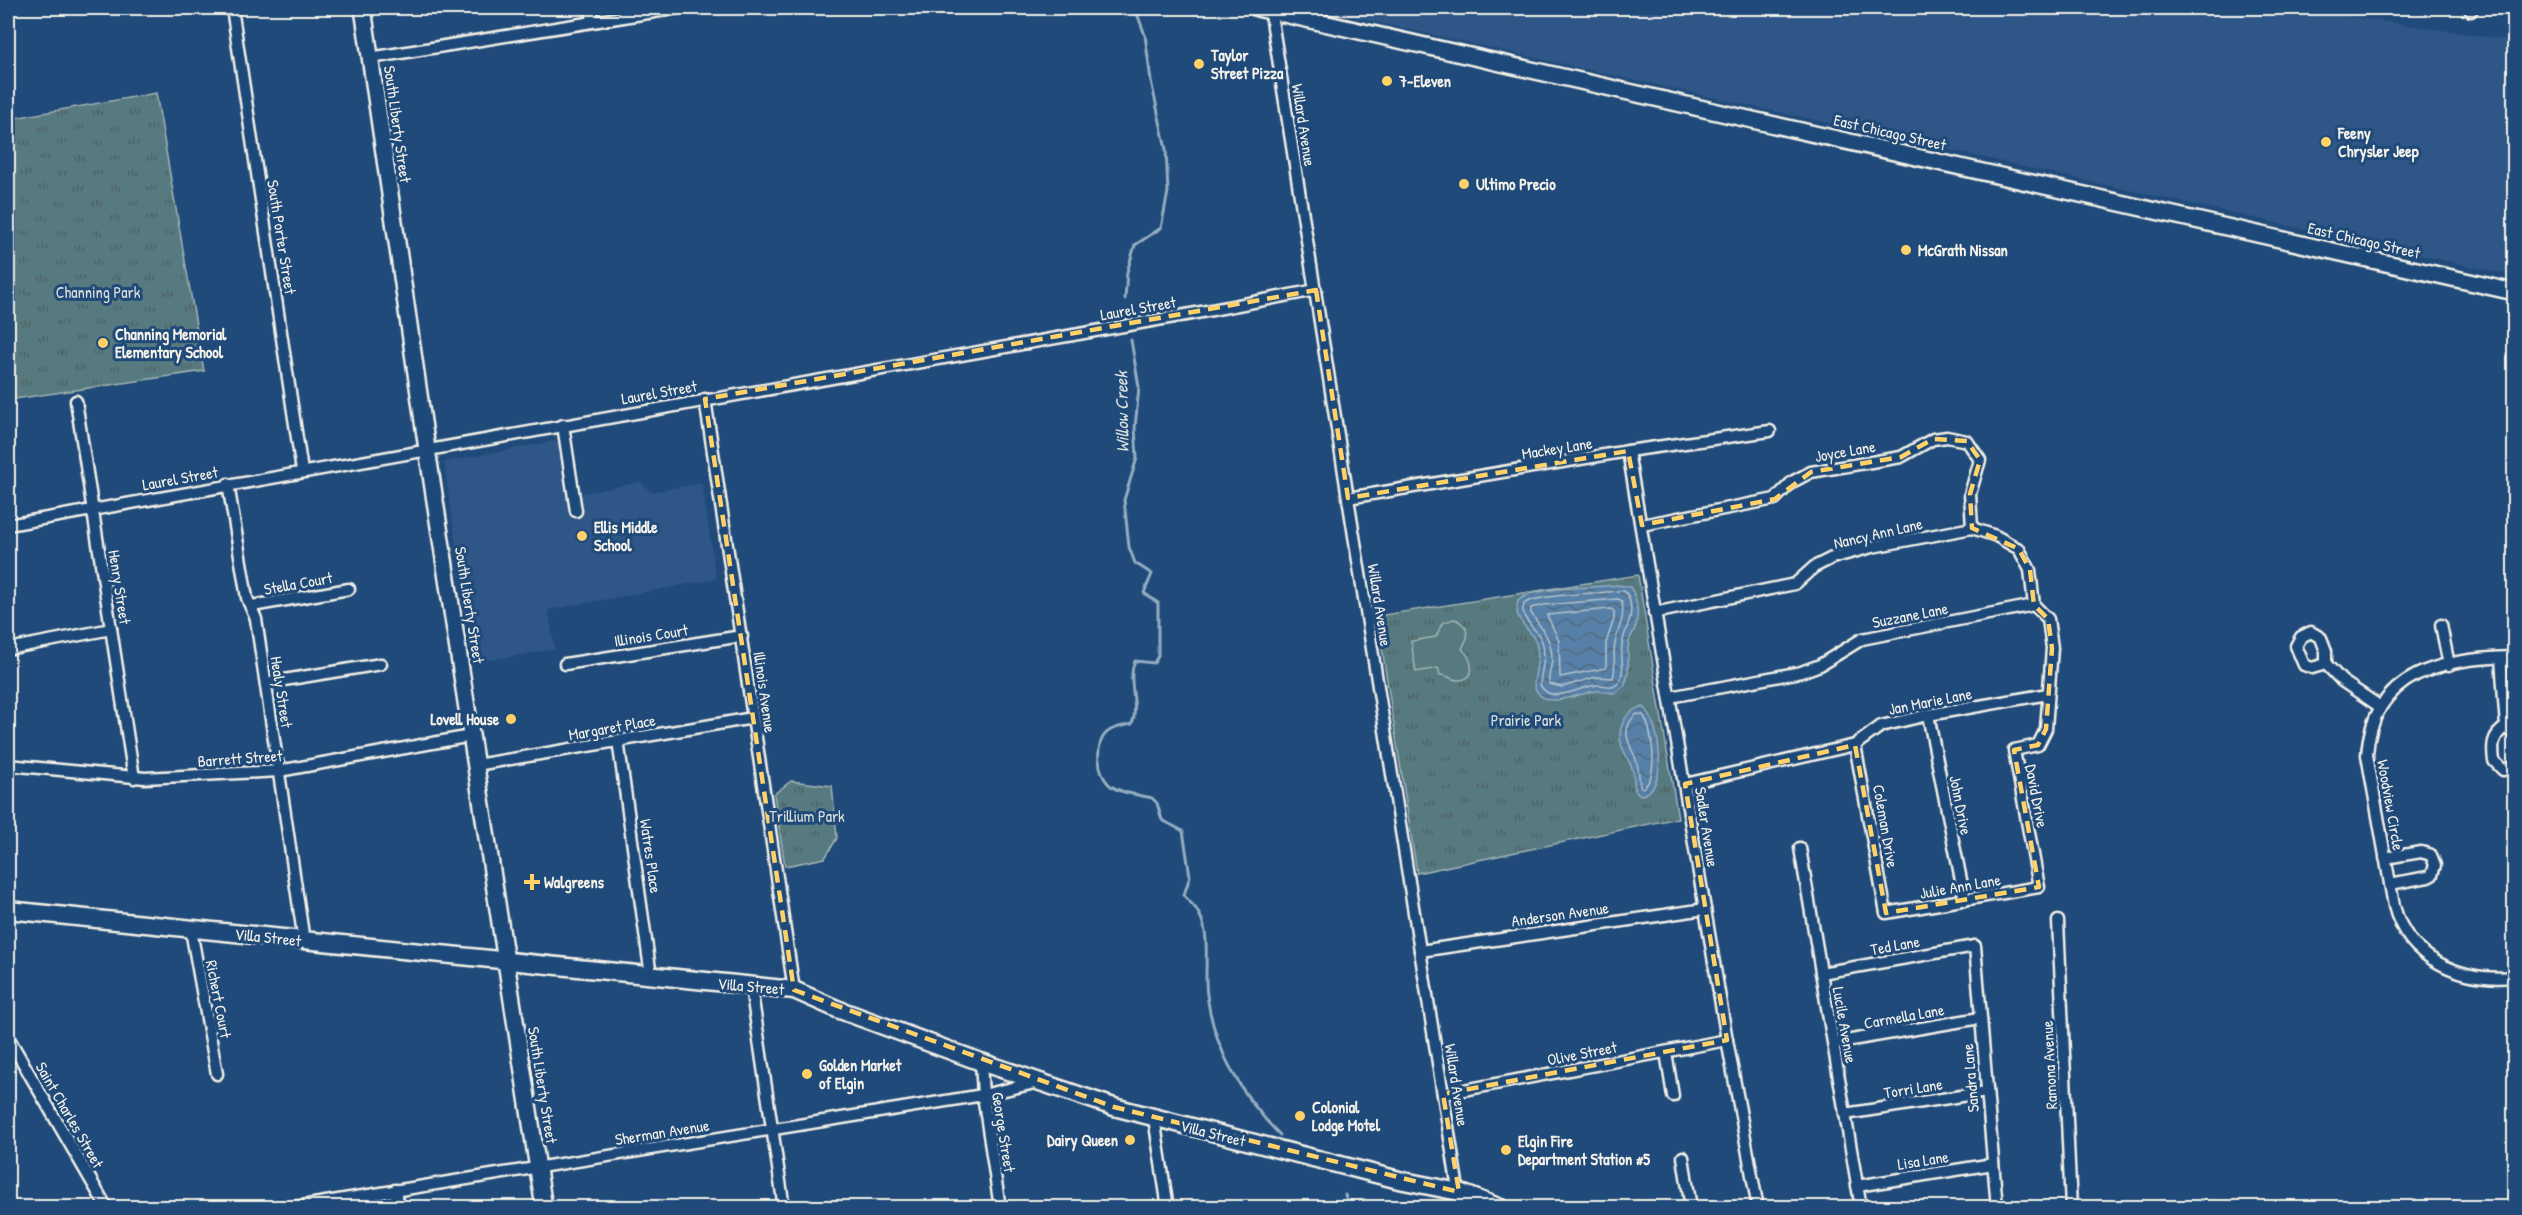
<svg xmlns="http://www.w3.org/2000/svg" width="2522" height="1215" font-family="'Patrick Hand',sans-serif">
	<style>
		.built { fill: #2f5787 }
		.grass { fill: url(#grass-tufts); stroke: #a6b6b4; stroke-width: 1.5 }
		.garden { fill: #577a7f; stroke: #a6b6b4; stroke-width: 1.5 }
		.water { fill: url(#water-waves); stroke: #95adc1; stroke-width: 1.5 }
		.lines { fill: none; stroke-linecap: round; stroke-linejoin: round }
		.shore { stroke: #b5c4ce; stroke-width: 1.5 }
		.stream { stroke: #95adc1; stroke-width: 3 }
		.minor-casing { stroke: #f4f1e8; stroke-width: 15 }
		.secondary-casing { stroke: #f4f1e8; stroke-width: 20 }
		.primary-casing { stroke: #f4f1e8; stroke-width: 21 }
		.minor { stroke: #1f4a7a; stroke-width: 10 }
		.secondary { stroke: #1f4a7a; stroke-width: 15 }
		.primary { stroke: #1f4a7a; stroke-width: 16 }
		.marked { fill: none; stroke: #ffd166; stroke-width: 4.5; stroke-dasharray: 12 8; stroke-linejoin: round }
		.poi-dot { fill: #ffd166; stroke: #1f4a7a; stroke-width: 2 }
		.labels { text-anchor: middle; stroke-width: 6; stroke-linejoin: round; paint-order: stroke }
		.poi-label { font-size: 16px; font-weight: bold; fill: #f4f1e8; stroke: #1f4a7a; text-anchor: start }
		.street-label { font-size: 16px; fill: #f4f1e8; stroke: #1f4a7a }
		.park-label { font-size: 16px; fill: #dcdfd8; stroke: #1f4a7a }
		.water-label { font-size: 18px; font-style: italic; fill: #dce0de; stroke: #1f4a7a }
	</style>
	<defs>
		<pattern id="grass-tufts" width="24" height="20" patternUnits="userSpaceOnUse" patternTransform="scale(1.5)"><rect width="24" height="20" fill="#577a7f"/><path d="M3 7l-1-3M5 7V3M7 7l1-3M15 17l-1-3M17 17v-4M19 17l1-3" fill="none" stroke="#506162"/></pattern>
		<pattern id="water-waves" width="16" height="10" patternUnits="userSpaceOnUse" patternTransform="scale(1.5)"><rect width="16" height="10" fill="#5680a7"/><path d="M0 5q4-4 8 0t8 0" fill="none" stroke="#516a80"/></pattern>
	</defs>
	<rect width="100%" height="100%" fill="#1f4a7a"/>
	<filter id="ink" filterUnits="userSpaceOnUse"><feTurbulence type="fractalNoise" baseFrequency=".0167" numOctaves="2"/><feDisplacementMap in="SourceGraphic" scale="12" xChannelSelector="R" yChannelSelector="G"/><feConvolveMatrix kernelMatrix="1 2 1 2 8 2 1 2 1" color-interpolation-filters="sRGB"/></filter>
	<g filter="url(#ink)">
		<!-- built -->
		<g class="built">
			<path d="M1312 8H2296L2514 41V276Z"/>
			<path d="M572 438 579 494 641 482 651 492 702 483 716 579 548 610 555 649 473 663 444 462Z"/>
		</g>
		<!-- grass -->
		<g class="grass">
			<path d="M156 93 204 371 8 400V153L12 152 8 119Z"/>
			<path d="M1638 575 1678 818 1417 873 1377 616Z"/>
			<path d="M791 781 832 786 837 838 825 858 785 866 774 794Z"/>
		</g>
		<!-- garden -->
		<path class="garden" d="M1454 619 1459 621 1466 628 1467 638 1462 649C1472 658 1478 679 1459 680 1451 681 1448 674 1440 675L1438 668 1416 672 1411 641 1436 637 1442 623Z"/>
		<!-- water -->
		<g class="water">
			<path d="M1617 585 1630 587C1637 597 1639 613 1636 625 1634 632 1628 640 1628 648 1627 661 1631 672 1624 686L1615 693C1608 693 1602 690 1596 691 1577 693 1544 713 1534 686 1534 672 1541 658 1536 643 1531 627 1512 622 1518 601 1531 586 1596 588 1617 585Z"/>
			<path d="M1644 707C1660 722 1670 792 1640 795L1635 790C1634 784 1634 777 1633 771 1630 761 1623 753 1621 743 1617 727 1627 708 1644 707Z"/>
		</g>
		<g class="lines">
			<!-- shore -->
			<g class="shore">
				<path d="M1617 591H1624L1628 595C1636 617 1625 626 1622 645 1620 658 1626 669 1619 683L1613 687C1608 686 1603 685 1599 685 1580 685 1553 707 1540 685 1541 670 1547 656 1542 641 1537 627 1519 621 1524 604 1535 594 1599 594 1617 591Z"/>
				<path d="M1618 599 1622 601C1625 623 1618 625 1615 644 1612 655 1617 666 1613 678L1596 677 1562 687 1549 684C1548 677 1551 668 1552 660 1552 638 1542 630 1531 613V608L1544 605Z"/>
				<path d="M1611 609 1614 611V619L1606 643V668L1560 677 1559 641 1547 615Z"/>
				<path d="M1637 714 1643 715C1653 729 1659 777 1643 788L1640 786C1639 776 1639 766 1635 757 1628 742 1620 728 1637 714Z"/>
			</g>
			<!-- stream -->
			<g class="stream">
				<path d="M1125 299 1127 272 1135 245 1161 228 1168 192 1166 149 1151 81 1145 35 1135 8"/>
				<path d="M1131 340 1139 387 1135 428 1137 458 1124 500 1129 547 1135 563 1152 574 1144 593 1158 603V656L1154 663 1135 661C1126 681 1140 704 1132 724 1124 726 1115 727 1109 731 1093 741 1097 776 1111 786 1122 794 1140 795 1152 798L1157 803 1162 820 1183 831 1190 876 1184 895C1187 900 1193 904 1196 909 1213 932 1203 968 1207 995 1214 1049 1242 1097 1280 1135"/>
				<path d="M1345 1195 1350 1208"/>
			</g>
			<!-- minor casing -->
			<g class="minor-casing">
				<g id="minor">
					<path d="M232 8 302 471"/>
					<path d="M591 8 593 21"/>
					<path d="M1270 8 1461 1208"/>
					<path d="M2471 8V11"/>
					<path d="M370 58 679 8"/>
					<path d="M705 399 794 990"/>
					<path d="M76 401 134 778"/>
					<path d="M563 425 576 511"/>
					<path d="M1628 451 1727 1040 1758 1208"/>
					<path d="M228 484 247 598 256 619 304 941"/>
					<path d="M1348 498 1628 451 1770 431"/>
					<path d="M8 525 1191 314 1316 290"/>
					<path d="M1642 525 1775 499 1792 482 1811 472 1901 457 1933 439 1947 437 1967 441 1980 460 1970 494 1972 528"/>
					<path d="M252 606 349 589"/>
					<path d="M1654 613 1795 584 1814 567 1832 558 1872 547 1972 528 1996 536 2019 549 2030 570 2034 605"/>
					<path d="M2441 625 2449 665"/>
					<path d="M8 649 111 629"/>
					<path d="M2514 657C2445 658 2372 671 2367 755L2394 906C2408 960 2462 982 2514 977"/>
					<path d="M2501 658 2506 727 2514 735"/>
					<path d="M565 664 742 636"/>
					<path d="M2326 664V651L2321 638 2311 632 2301 637 2296 646 2304 665 2312 668 2326 664 2342 681 2379 706"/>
					<path d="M266 683 381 664"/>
					<path d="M1670 697 1801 672 1820 665 1862 639 2034 605"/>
					<path d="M1928 715 1965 900"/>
					<path d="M2506 727C2492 735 2492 746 2494 761L2503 770 2514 767"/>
					<path d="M618 740 651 976"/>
					<path d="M1855 745 1886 913 2039 887 2014 750 2038 745 2046 729 2052 648 2048 619 2034 605"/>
					<path d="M8 765 145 778 279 771 471 736"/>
					<path d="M476 765 753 718"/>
					<path d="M1685 784 1855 745 1881 726 1928 715 2048 694"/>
					<path d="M1800 848 1861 1208"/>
					<path d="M2385 858 2421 852 2431 855 2435 865 2432 875 2428 877 2390 884"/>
					<path d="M2058 921 2071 1208"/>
					<path d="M191 930 217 1074"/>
					<path d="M1420 951 1705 909"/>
					<path d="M1821 973 1975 946 1997 1208"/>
					<path d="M751 987 784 1208"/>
					<path d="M8 1037 107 1208"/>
					<path d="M1834 1043 1980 1018"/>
					<path d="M1666 1052 1673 1096"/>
					<path d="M981 1062 983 1095 1000 1208"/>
					<path d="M1443 1094 1727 1040"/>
					<path d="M1845 1114 1987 1092"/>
					<path d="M1154 1118 1168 1208"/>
					<path d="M1683 1157 1691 1208"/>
					<path d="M1857 1186 1993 1164"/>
					<path d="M395 1190 398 1208"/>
					<path d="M289 1208 983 1095 1039 1082"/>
				</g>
			</g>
			<!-- secondary casing -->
			<g class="secondary-casing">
				<g id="secondary">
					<path d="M363 8 427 449 544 1208"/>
					<path d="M1257 8 2514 292"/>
				</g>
			</g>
			<!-- primary casing -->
			<g class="primary-casing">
				<path id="primary" d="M8 910 794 990 837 1009 981 1062 1114 1107 1399 1180 1459 1192 1501 1208"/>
			</g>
			<!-- minor -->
			<use href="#minor" class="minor"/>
			<!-- secondary -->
			<use href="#secondary" class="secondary"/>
			<!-- primary -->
			<use href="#primary" class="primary"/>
		</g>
	</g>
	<!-- marked area -->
	<path class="marked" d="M1316 290 1348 498 1628 451 1642 525 1775 499 1811 472 1901 457 1933 439 1967 441 1980 460 1970 494 1972 528 2019 549 2030 570 2034 605 2048 619 2052 648 2046 729 2038 745 2014 750 2039 887 1886 913 1855 745 1685 784 1727 1040 1443 1094 1459 1192 1114 1107 794 990 705 399Z"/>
	<!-- markers -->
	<g class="poi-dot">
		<circle cx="1199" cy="64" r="6"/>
		<circle cx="1387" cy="81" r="6"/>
		<circle cx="2326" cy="142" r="6"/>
		<circle cx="1464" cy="184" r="6"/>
		<circle cx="1906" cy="250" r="6"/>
		<circle cx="103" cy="343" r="6"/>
		<circle cx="582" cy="536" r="6"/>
		<circle cx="511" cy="719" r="6"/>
		<path d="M529 873h6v6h6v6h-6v6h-6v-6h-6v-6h6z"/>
		<circle cx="807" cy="1074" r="6"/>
		<circle cx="1300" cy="1116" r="6"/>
		<circle cx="1130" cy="1140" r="6"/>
		<circle cx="1506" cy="1150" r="6"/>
	</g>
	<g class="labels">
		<!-- poi labels -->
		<g class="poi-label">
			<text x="1211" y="61">Taylor<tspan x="1211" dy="18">Street Pizza</tspan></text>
			<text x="1399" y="87">7-Eleven</text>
			<text x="2338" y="139">Feeny<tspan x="2338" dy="18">Chrysler Jeep</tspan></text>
			<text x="1476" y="190">Ultimo Precio</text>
			<text x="1918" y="256">McGrath Nissan</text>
			<text x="115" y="340">Channing Memorial<tspan x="115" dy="18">Elementary School</tspan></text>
			<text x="594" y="533">Ellis Middle<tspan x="594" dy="18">School</tspan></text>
			<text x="499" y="725" text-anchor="end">Lovell House</text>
			<text x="544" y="888">Walgreens</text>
			<text x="819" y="1071">Golden Market<tspan x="819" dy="18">of Elgin</tspan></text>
			<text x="1312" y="1113">Colonial<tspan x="1312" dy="18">Lodge Motel</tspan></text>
			<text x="1118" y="1146" text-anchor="end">Dairy Queen</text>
			<text x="1518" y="1147">Elgin Fire<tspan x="1518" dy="18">Department Station #5</tspan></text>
		</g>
		<!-- street labels -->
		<g class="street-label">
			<text transform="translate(398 124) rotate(82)" y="6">South Liberty Street</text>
			<text transform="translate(1304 125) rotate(81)" y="6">Willard Avenue</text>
			<text transform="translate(1890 132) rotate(13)" y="6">East Chicago Street</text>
			<text transform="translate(282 237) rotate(81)" y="6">South Porter Street</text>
			<text transform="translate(2364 240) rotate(13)" y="6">East Chicago Street</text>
			<text transform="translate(1138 308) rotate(-10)" y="6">Laurel Street</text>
			<text transform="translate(659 392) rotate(-10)" y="6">Laurel Street</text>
			<text transform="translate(1557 448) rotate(-9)" y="6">Mackey Lane</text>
			<text transform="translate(1845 451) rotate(-10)" y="6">Joyce Lane</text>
			<text transform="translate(180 478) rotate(-10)" y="6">Laurel Street</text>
			<text transform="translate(1878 533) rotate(-13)" y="6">Nancy Ann Lane</text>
			<text transform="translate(298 583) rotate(-10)" y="6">Stella Court</text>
			<text transform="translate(120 587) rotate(81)" y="6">Henry Street</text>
			<text transform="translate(470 605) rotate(81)" y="6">South Liberty Street</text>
			<text transform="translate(1380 605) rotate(81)" y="6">Willard Avenue</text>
			<text transform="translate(1910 615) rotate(-11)" y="6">Suzzane Lane</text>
			<text transform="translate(651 635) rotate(-9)" y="6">Illinois Court</text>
			<text transform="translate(282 692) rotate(81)" y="6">Healy Street</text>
			<text transform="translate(765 692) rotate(82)" y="6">Illinois Avenue</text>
			<text transform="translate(1930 701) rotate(-11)" y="6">Jan Marie Lane</text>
			<text transform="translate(612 727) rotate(-10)" y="6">Margaret Place</text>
			<text transform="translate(240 758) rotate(-4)" y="6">Barrett Street</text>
			<text transform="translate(2037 796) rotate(79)" y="6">David Drive</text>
			<text transform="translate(1961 805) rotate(79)" y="6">John Drive</text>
			<text transform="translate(2391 805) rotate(80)" y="6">Woodview Circle</text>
			<text transform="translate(1886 826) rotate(80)" y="6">Coleman Drive</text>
			<text transform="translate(1707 827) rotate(81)" y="6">Sadler Avenue</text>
			<text transform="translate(651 856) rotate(82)" y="6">Watres Place</text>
			<text transform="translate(1960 886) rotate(-10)" y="6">Julie Ann Lane</text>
			<text transform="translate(1560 914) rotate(-8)" y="6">Anderson Avenue</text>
			<text transform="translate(268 937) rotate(6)" y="6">Villa Street</text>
			<text transform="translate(1895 945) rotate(-10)" y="6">Ted Lane</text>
			<text transform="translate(751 986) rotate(5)" y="6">Villa Street</text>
			<text transform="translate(219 999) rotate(79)" y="6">Richert Court</text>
			<text transform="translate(1904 1016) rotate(-10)" y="6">Carmella Lane</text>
			<text transform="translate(1845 1025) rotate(80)" y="6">Lucile Avenue</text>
			<text transform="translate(1582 1053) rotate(-11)" y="6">Olive Street</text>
			<text transform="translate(2049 1065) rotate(-93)" y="6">Ramona Avenue</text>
			<text transform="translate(1970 1078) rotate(-95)" y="6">Sandra Lane</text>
			<text transform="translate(543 1085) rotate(81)" y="6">South Liberty Street</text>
			<text transform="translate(1457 1085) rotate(81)" y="6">Willard Avenue</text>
			<text transform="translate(1913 1088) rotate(-9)" y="6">Torri Lane</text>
			<text transform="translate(70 1115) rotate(60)" y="6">Saint Charles Street</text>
			<text transform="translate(662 1132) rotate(-9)" y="6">Sherman Avenue</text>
			<text transform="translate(1004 1132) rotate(81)" y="6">George Street</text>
			<text transform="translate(1213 1133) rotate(14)" y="6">Villa Street</text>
			<text transform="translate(1923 1160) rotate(-9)" y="6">Lisa Lane</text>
		</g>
		<!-- park labels -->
		<g class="park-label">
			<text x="98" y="298">Channing Park</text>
			<text x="1526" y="726">Prairie Park</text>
			<text x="807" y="822">Trillium Park</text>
		</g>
		<!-- water labels -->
		<g class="water-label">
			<text transform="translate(1122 412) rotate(-91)" y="6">Willow Creek</text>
		</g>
	</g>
	<!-- margin -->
	<rect width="2522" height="1215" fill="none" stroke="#1f4a7a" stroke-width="30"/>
	<rect x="15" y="15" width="2492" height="1185" fill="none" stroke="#f4f1e8" stroke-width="2" filter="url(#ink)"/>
</svg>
